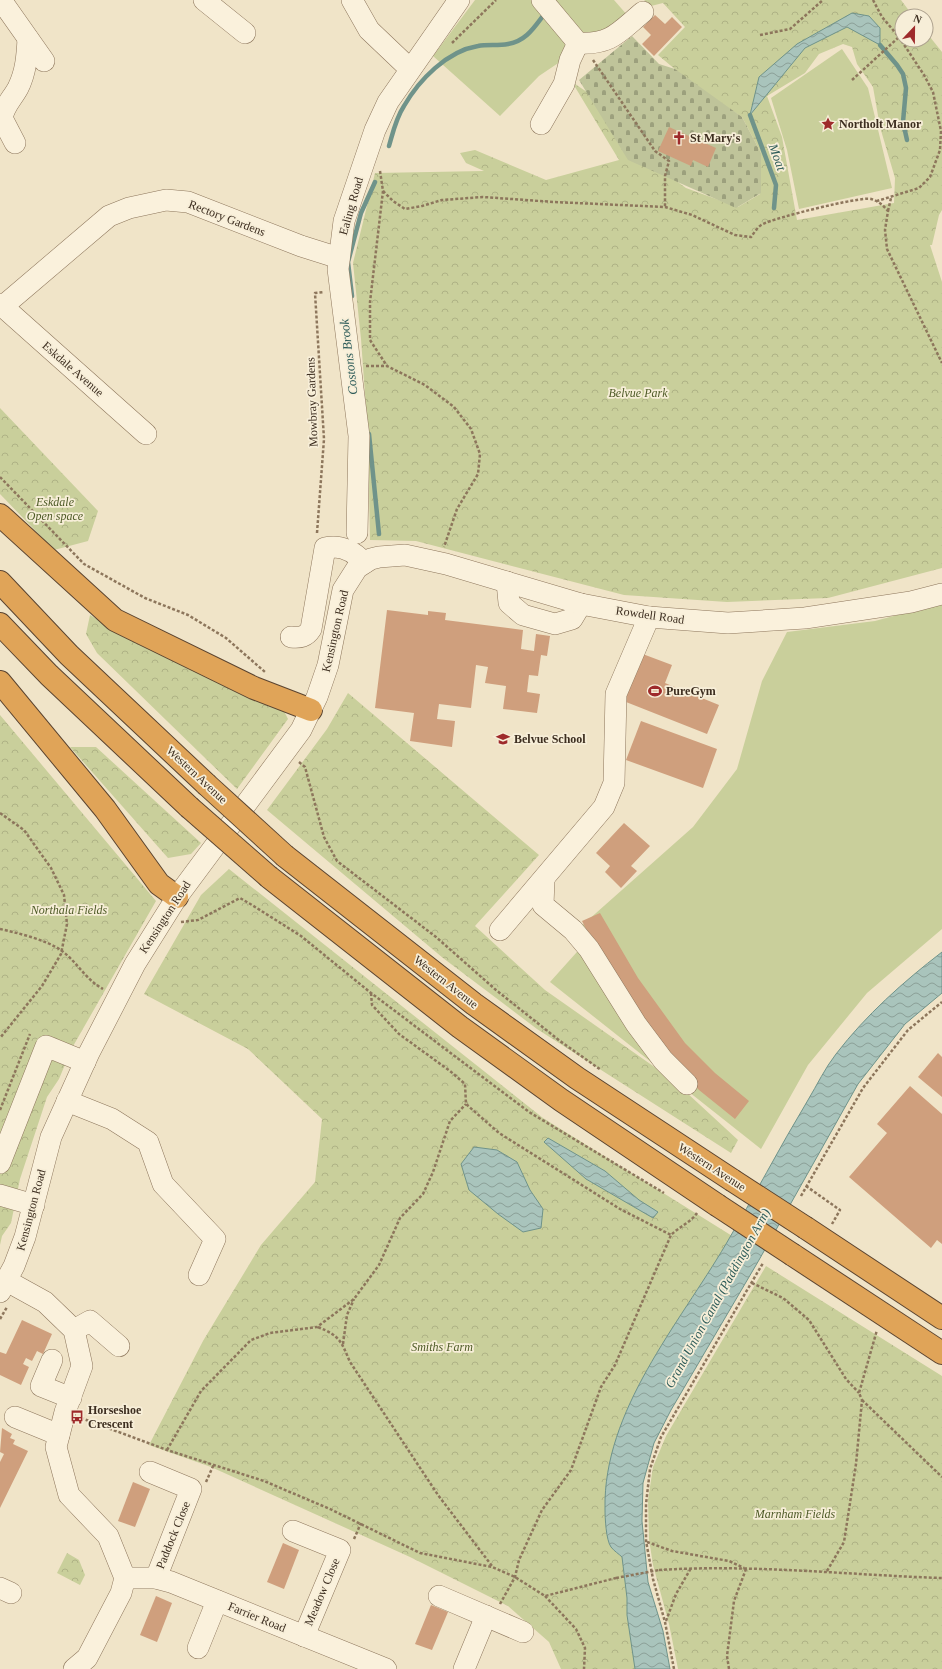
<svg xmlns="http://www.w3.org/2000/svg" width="942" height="1669" font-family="Georgia,serif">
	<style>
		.grass { fill: #c9cf9b }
		.forest { fill: url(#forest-crowns); fill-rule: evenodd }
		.cemetery { fill: url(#cemetery-stones) }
		.water { fill: url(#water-waves); stroke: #6f938a }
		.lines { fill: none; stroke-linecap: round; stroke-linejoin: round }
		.stream { stroke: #6f938a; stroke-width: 4.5 }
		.building { fill: #cf9f7d }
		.minor-casing { stroke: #8d765c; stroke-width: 22 }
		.highway-casing { stroke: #5b4430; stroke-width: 24 }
		.path { stroke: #8d765c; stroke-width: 2.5; stroke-dasharray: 3 2; stroke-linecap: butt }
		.minor { stroke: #faf1dc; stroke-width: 21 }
		.highway { stroke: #e0a458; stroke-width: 22 }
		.highway-bridge-casing { stroke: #5b4430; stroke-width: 24; stroke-linecap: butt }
		.path-bridge { stroke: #8d765c; stroke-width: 2.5; stroke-dasharray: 3 2; stroke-linecap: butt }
		.highway-bridge { stroke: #e0a458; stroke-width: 22 }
		.labels { text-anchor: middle; stroke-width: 3.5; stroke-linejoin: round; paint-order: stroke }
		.poi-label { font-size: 12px; font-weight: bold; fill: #3d2e20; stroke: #f7eed8; text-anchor: start }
		.street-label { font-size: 12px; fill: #3d2e20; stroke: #f7eed8 }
		.park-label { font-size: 12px; font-style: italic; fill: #4d5a26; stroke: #f7eed8 }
		.water-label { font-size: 13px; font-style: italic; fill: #2f5d5a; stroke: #f7eed8 }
	</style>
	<defs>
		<pattern id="forest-crowns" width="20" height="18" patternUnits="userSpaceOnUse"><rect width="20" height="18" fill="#c9cf9b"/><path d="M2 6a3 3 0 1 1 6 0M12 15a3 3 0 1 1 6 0" fill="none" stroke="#aeb285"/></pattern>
		<pattern id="cemetery-stones" width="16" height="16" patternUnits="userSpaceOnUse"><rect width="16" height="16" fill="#bfc49a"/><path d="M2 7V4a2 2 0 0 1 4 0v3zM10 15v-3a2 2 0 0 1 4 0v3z" fill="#9ca07d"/></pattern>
		<pattern id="water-waves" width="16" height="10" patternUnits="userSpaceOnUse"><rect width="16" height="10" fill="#a9c4bc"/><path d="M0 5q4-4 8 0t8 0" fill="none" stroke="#8ba098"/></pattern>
	</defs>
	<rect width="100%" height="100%" fill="#f0e4c8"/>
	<!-- grass -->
	<g class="grass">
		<path d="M475 0H614L628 16 539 76 500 116 433 56Z"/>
		<path d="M842 49 868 88 892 188 799 209 787 150 771 98Z"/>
		<path d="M942 603V929L867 993 808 1065 761 1149 550 982 585 943 578 929 693 827 737 769 762 681 787 632 875 621Z"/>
	</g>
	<!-- forest -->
	<g class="forest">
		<path d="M644 0H901L913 16H902V40H926V32L942 52V210L939 215 932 245H930L942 282V568L828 598 727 602 624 595 416 541 370 540 368 436 361 339 353 263 375 173 484 171 466 163 460 153 475 150 546 180 619 160 572 82 599 100 659 168 686 188 738 207 760 194 761 153 742 117 695 86 658 55 685 27 663 3 651 6ZM843 44 852 47 857 64 873 87 880 127 895 178 894 203 797 220 782 137 767 96 805 73 819 54Z"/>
		<path d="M0 408 98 511 88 541 54 550 0 494Z"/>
		<path d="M90 615 112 628 284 711 288 719 237 789 97 653 86 634Z"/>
		<path d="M348 693 539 855 475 926 545 990 673 1080 738 1140 731 1153 537 1029 443 958 267 810 327 729Z"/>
		<path d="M0 715 156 901 72 1048 59 1079 47 1097 20 1179 11 1223 2 1236 0 1245Z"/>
		<path d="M70 747H96L201 843 191 854 168 858Z"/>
		<path d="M229 869 543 1118 737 1239 649 1380 626 1564 636 1669H561L549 1642 508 1606 410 1557 211 1467 149 1445 203 1341 261 1245 315 1182 322 1119 248 1049 144 994 201 895Z"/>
		<path d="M766 1266 942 1376V1669H678L669 1624 653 1565 649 1539 648 1500 653 1467 666 1436Z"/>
		<path d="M67 1553 79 1560 85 1575 80 1585 57 1573Z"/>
	</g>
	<!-- cemetery -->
	<path class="cemetery" d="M632 36 659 64 675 69 742 117 761 153V193L736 208 628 160 579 80Z"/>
	<!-- water -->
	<g class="water">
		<path d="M852 13 869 16 880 28V45L847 27 805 48 750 115 759 77 797 44Z"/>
		<path d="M942 952V993L905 1024 858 1084 759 1260 671 1410 654 1443 643 1483 642 1521 648 1582 663 1631 670 1669H635L627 1615V1598L622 1557C619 1554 614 1551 611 1547 606 1540 605 1518 605 1509 603 1411 679 1324 726 1244 754 1197 779 1148 808 1100 817 1085 825 1068 836 1054 866 1015 903 982 942 952Z"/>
		<path d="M548 1138 605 1171 639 1200 658 1212 653 1218 586 1179 544 1142Z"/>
		<path d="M474 1147 497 1150 517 1162 530 1190 543 1209 541 1228 523 1232 498 1214 469 1190 461 1164Z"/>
	</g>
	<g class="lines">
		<!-- stream -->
		<g class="stream">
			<path d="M880 45 897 65 903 74 906 88 903 122 907 140"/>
			<path d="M750 115 776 185 774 208"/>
			<path d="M389 146C393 132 396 118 404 106 419 80 447 51 478 46 487 44 498 46 508 44 527 41 535 26 546 12"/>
			<path d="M352 296 348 262 361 213 375 182"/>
			<path d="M369 434 379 534"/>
		</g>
	</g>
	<!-- building -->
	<g class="building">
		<path d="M655 15 665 24 672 17 682 27 654 56 642 44 651 35 643 27Z"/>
		<path d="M669 127 716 148 708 167 693 160 691 166 658 151Z"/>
		<path d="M387 610 428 615V611L446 613 445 620 523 630 521 649 534 651 536 634 550 636 547 656 541 655 538 676 529 675 527 692 540 694 537 713 503 709 506 686 485 683 488 667 476 665 471 708 439 704 437 719 455 721 452 747 410 741 414 713 375 708Z"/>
		<path d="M640 653 672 665 665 683 719 705 707 734 621 700Z"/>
		<path d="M641 721 717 749 703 788 626 760Z"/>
		<path d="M624 823 650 846 631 866 637 871 621 888 605 872 610 866 596 853Z"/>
		<path d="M600 913 638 978 685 1043 715 1073 749 1101 735 1119 699 1090 668 1058 600 957 582 921Z"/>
		<path d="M938 1053 942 1057V1097L918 1077Z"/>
		<path d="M910 1086 942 1114V1244L937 1240 931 1248 849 1177 887 1133 877 1124Z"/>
		<path d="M22 1320 52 1334 43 1354 37 1351 32 1361 26 1358 23 1364 29 1367 21 1385 0 1375V1352L6 1354Z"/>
		<path d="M2 1428 12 1434 10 1438 15 1440 13 1444 28 1451 0 1508V1462L4 1454 0 1452Z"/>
		<path d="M133 1482 150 1489 135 1527 118 1521Z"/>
		<path d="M283 1543 299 1550 284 1589 267 1582Z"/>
		<path d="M156 1596 172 1603 157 1642 140 1635Z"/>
		<path d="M431 1605 448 1612 432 1650 415 1644Z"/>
	</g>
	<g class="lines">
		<!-- minor casing -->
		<g class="minor-casing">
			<g id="minor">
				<path d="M1 0 44 61"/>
				<path d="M204 0 245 33"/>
				<path d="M352 0 369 30 410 69"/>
				<path d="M542 0 578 43C611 45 619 32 643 12"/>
				<path d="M541 124 564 84 570 60 578 43"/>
				<path d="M15 143 2 118C4 106 12 99 18 88 26 72 27 56 28 39"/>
				<path d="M0 304 146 434"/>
				<path d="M2 307 109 216 129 208 166 200 188 202 301 246 339 258"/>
				<path d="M357 533 359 436 338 269 344 221 375 130 388 102 459 0"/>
				<path d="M507 582 509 603 523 615 555 624 572 619 581 604"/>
				<path d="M291 637C300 638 306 637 311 629L325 548C341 544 355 552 364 563"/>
				<path d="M544 880 543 905 573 930 589 949 636 1024 663 1060 687 1084"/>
				<path d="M500 930 604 807 614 783 616 694 649 617"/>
				<path d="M67 1101 112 1119 148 1142 163 1184 215 1239 199 1275"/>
				<path d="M0 1163 46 1046 85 1062"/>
				<path d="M0 1195 34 1205"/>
				<path d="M7 1281 45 1302 74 1330 82 1366 65 1412 56 1447 69 1495 108 1536 125 1578 121 1593 87 1658 74 1669"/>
				<path d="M0 1292 14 1266 25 1237 51 1137 89 1053 135 964 177 897 301 730 317 697 328 665 343 590 357 568 371 559 379 557 405 555 446 564 581 604 649 617 728 623 805 618 911 602 942 594"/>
				<path d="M74 1330 90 1321 119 1346"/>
				<path d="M52 1360 41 1386 71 1398"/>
				<path d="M15 1417 59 1435"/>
				<path d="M150 1472 191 1489 156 1578"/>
				<path d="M293 1531 340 1550 304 1636"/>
				<path d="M125 1578H156L171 1582 386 1669"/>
				<path d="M0 1588 11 1593"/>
				<path d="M439 1596 523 1632"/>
				<path d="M198 1648 217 1601"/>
				<path d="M464 1669 486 1616"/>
			</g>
		</g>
		<!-- highway casing -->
		<g class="highway-casing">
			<g id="highway">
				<path d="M0 515 115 620 254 688 311 710"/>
				<path d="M0 582 69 655 206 784"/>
				<path d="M0 624 49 675 189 807"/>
				<path d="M0 682 105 809 159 884 177 897"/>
				<path d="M285 856 474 1004 577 1078 732 1180"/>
				<path d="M269 877 460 1027 561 1100 717 1205"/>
				<path d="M806 1228 942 1318"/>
				<path d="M793 1255 942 1353"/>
			</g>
		</g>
		<!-- path -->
		<g class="path">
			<path d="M873 0 882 17 899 37 924 75 933 92 941 131 940 150 930 177 919 188 877 201"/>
			<path d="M760 35 790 29 823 0"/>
			<path d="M452 43 496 0"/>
			<path d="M593 60 655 151 669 161 665 176V207"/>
			<path d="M852 80 899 37"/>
			<path d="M380 171 383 191 370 302V340L387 366 425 385 454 407 471 429 480 454 478 474 457 509 444 547"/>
			<path d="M383 191 393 201 405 209 422 206 442 200 483 197 554 202 665 207 692 215 735 235 751 237C754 233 758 226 763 224 774 218 861 196 871 199 878 201 883 205 888 211L885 230 887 249 942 363"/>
			<path d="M888 211 891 198"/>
			<path d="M366 366H387"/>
			<path d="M0 477 84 564 145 598 188 615 226 638 265 672"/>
			<path d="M317 533 324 439 315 293 324 292"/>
			<path d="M299 762 305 767 324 837 337 861 436 937 496 990 560 1041 601 1070"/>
			<path d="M0 813 24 830 51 868 64 895 67 924 61 954 42 986 0 1038"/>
			<path d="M181 922 198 920 240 898 252 905 301 936 371 993 529 1112 664 1193"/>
			<path d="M0 929C18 933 47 940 62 951 77 962 86 980 103 989"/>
			<path d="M371 993 372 1005 399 1034 450 1071 465 1084 466 1104 499 1133 620 1209 671 1235"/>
			<path d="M0 1110 30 1034"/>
			<path d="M806 1186 840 1210 832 1224"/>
			<path d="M801 1196 863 1088 908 1030 942 1002"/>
			<path d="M752 1283 783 1298 809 1320 846 1379 859 1393"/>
			<path d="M0 1319 7 1307"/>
			<path d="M318 1327C340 1336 341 1341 350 1362L438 1495 492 1566"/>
			<path d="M343 1344 347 1315 354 1299"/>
			<path d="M862 1400 942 1477"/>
			<path d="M81 1418 167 1450 264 1481 330 1509 420 1553 492 1567 515 1577 545 1596 616 1578"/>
			<path d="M167 1450 201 1391 251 1340 270 1333 317 1327 354 1299 379 1265 400 1218 423 1194 433 1172 450 1121 466 1104"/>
			<path d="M206 1482 214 1464"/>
			<path d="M354 1539 361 1523"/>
			<path d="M647 1542 672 1551 729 1561 744 1568"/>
			<path d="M659 1570C753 1564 848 1575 942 1578"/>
			<path d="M827 1571 844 1542 856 1464 862 1400 859 1393 877 1330"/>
			<path d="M545 1596 576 1629 585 1648 584 1669"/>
			<path d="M500 1604 515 1577 519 1560 542 1510 571 1470 601 1387 615 1365 671 1235C679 1227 691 1222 697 1213"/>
			<path d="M666 1621 676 1594 691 1568"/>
			<path d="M674 1669 665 1622 653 1579 646 1541V1504L650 1469 661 1437 763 1263"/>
			<path d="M729 1669 727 1656 734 1601 746 1569"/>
		</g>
		<!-- minor -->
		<use href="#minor" class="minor"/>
		<!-- highway -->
		<use href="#highway" class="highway"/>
		<!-- highway-bridge casing -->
		<g class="highway-bridge-casing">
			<g id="highway-bridge">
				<path d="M206 784 285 856"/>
				<path d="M189 807 269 877"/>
				<path d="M732 1180 806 1228"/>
				<path d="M717 1205 793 1255"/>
			</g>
		</g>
		<!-- path-bridge -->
		<path class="path-bridge" d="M616 1578 659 1570"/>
		<!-- highway-bridge -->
		<use href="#highway-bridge" class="highway-bridge"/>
	</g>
	<!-- icons -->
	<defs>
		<g id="sight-bare" transform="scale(1.08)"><path d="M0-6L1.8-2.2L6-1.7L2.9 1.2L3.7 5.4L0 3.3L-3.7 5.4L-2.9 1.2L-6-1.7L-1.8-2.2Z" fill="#9e2a2b" stroke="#f7eed8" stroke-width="2.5" paint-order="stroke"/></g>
		<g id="church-bare" transform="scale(1.08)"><path d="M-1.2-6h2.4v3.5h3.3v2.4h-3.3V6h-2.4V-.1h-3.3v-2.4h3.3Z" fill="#9e2a2b" stroke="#f7eed8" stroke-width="2.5" paint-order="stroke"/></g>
		<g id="stadium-bare" transform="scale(1.08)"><path d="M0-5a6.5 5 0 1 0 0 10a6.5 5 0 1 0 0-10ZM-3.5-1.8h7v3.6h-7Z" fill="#9e2a2b" stroke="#f7eed8" stroke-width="2.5" paint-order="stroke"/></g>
		<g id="school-bare" transform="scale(1.08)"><path d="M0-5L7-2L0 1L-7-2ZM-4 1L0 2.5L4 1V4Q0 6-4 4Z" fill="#9e2a2b" stroke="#f7eed8" stroke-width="2.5" paint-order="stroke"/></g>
		<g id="bus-bare" transform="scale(1.08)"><path d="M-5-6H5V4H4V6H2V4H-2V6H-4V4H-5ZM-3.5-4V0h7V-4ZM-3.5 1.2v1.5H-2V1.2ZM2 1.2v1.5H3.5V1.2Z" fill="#9e2a2b" stroke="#f7eed8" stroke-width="2.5" paint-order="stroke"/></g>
	</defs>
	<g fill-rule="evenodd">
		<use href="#sight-bare" x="828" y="124"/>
		<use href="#church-bare" x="679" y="138"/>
		<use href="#stadium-bare" x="655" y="691"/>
		<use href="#school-bare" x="503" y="739"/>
		<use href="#bus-bare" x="77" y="1417"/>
	</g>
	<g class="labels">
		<!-- poi labels -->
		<g class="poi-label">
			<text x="839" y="128">Northolt Manor</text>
			<text x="690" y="142">St Mary's</text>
			<text x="666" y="695">PureGym</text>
			<text x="514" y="743">Belvue School</text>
			<text x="88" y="1414">Horseshoe<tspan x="88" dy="14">Crescent</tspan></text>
		</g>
		<!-- street labels -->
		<g class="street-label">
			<text transform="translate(351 206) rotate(-74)" y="4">Ealing Road</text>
			<text transform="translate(227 218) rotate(21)" y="4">Rectory Gardens</text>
			<text transform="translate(73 369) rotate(41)" y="4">Eskdale Avenue</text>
			<text transform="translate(312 402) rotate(-92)" y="4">Mowbray Gardens</text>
			<text transform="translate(650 615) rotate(8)" y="4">Rowdell Road</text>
			<text transform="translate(335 631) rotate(-77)" y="4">Kensington Road</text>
			<text transform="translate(197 775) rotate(43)" y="4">Western Avenue</text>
			<text transform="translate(165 917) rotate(-57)" y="4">Kensington Road</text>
			<text transform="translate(446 982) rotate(38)" y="4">Western Avenue</text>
			<text transform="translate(712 1167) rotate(33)" y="4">Western Avenue</text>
			<text transform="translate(31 1210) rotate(-75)" y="4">Kensington Road</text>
			<text transform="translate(173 1535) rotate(-68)" y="4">Paddock Close</text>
			<text transform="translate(322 1592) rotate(-67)" y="4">Meadow Close</text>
			<text transform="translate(257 1617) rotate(22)" y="4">Farrier Road</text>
		</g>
		<!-- park labels -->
		<g class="park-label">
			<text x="638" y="397">Belvue Park</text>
			<text x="55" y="506">Eskdale<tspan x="55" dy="14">Open space</tspan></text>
			<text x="69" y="914">Northala Fields</text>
			<text x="442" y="1351">Smiths Farm</text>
			<text x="795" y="1518">Marnham Fields</text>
		</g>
		<!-- water labels -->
		<g class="water-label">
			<text transform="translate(778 157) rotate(70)" y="5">Moat</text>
			<text transform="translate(348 357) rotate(-97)" y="5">Costons Brook</text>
			<text transform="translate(717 1298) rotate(-61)" y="5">Grand Union Canal (Paddington Arm)</text>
		</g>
	</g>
	<!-- north arrow -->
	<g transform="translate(914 28) rotate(22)"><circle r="19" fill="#f7eed8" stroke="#ada18e"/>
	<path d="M0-3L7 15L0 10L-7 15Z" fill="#9e2a2b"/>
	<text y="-6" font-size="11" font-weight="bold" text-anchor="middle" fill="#3d2e20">N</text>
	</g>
</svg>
